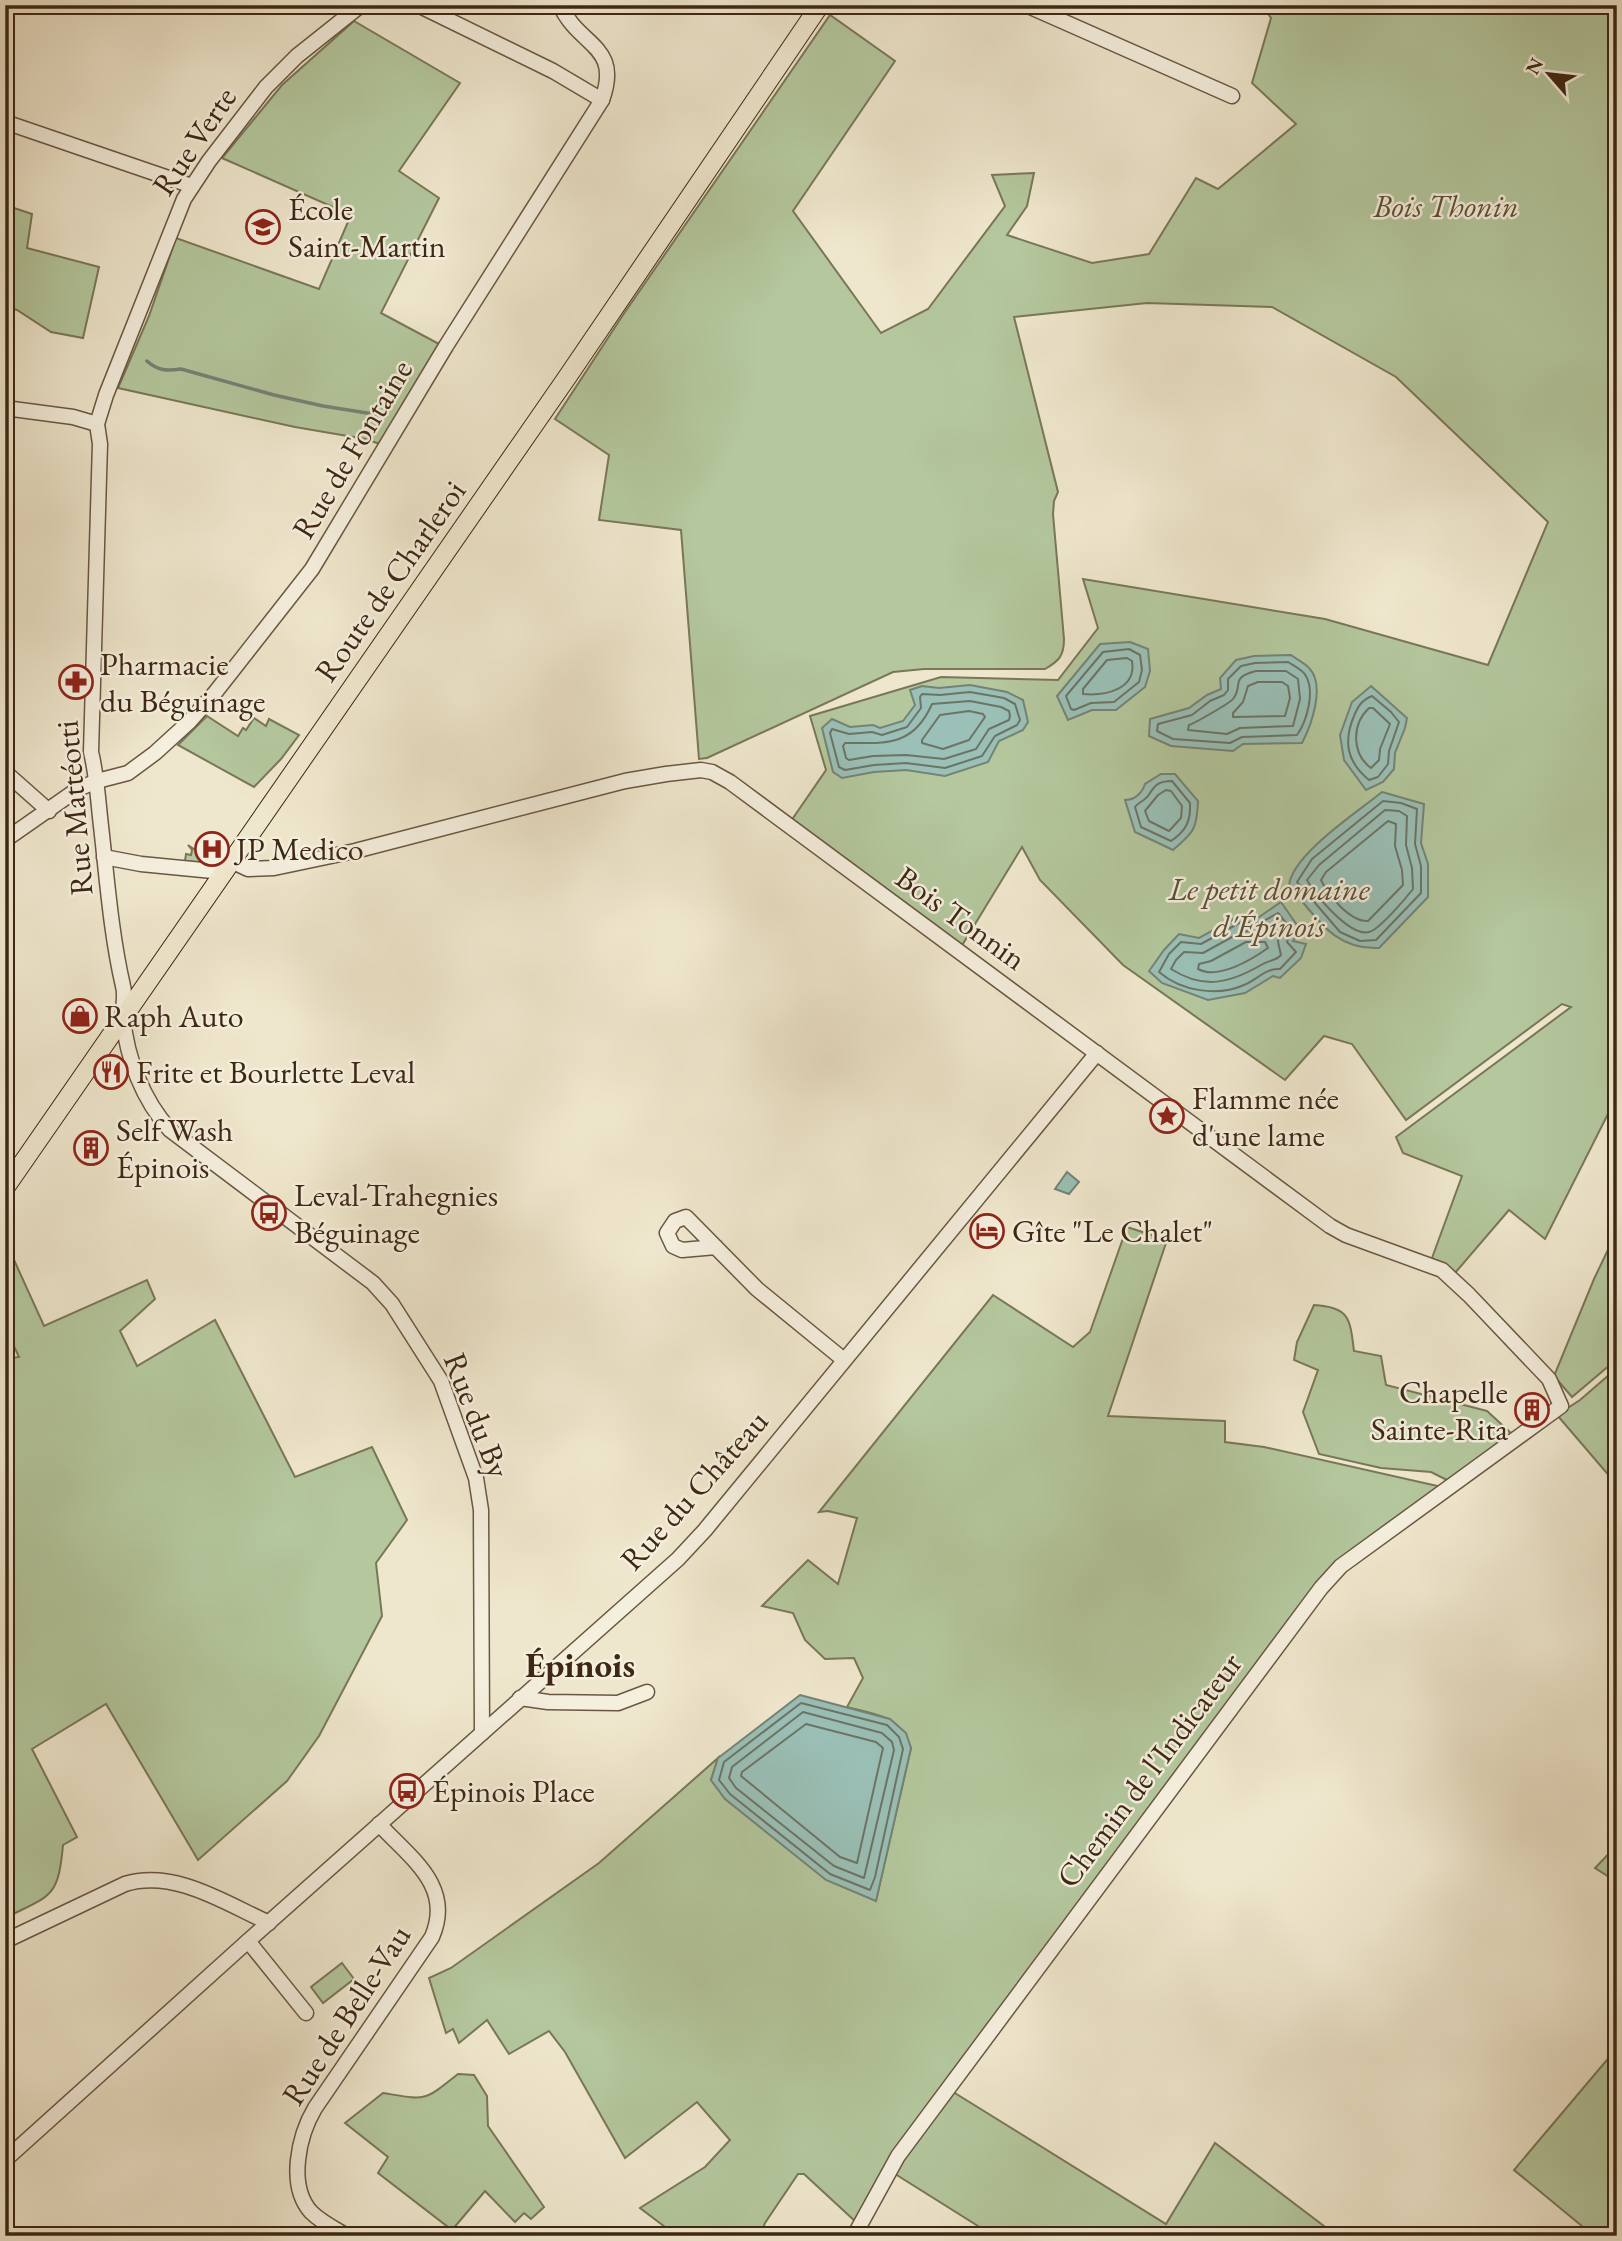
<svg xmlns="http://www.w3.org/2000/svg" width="1622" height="2241" font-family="'EB Garamond',serif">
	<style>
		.green { fill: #b4c79d; stroke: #797758; stroke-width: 2 }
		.water { fill: #9ac0b7; stroke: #758375; stroke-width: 2 }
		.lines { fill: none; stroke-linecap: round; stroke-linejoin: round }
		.shore { stroke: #6c7465; stroke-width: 2 }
		.stream { stroke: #758375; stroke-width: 3.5 }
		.minor-casing { stroke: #6a5742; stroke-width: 17 }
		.major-casing { stroke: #3e2713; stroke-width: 20 }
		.minor { stroke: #f5efde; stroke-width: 14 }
		.major { stroke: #efe7cd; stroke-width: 18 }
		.labels { text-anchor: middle; stroke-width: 5; stroke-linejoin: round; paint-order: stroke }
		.street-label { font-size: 32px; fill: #3e2713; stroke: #f5efde }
		.park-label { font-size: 32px; font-style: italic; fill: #5c4f36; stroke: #f5efde }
		.poi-label { font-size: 32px; fill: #3e2713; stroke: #f5efde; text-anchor: start }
		.quarter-label { font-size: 35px; font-weight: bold; fill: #3e2713; stroke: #f5efde }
	</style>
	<rect width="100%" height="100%" fill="#efe7cd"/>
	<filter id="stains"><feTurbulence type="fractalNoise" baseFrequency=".00286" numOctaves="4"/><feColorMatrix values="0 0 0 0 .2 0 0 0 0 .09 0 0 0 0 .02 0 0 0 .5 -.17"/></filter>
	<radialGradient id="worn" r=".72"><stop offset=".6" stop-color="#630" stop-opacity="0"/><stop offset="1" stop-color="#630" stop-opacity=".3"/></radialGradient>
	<!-- green -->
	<g class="green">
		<path d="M1262 5H1617V1096L1545 1239 1509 1210 1455 1273 1432 1258 1462 1176 1403 1153 1396 1137 1571 1007 1562 1004 1406 1120 1352 1044 1324 1036 1285 1080 1123 965 1040 880 1022 847 961 947 791 821 826 770 810 716 941 677 1058 680 1098 628 1083 579 1325 619 1488 665 1548 522 1396 377 1272 307 1147 303 1014 317 1058 492 1054 501 1053 514 1064 639C1064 656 1059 661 1045 669H924L893 672 707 758 699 759 681 530 599 520 609 455 555 419 623 315 830 15 895 61 793 211 881 333 928 309 1005 206 992 175 1034 173 1027 206 1007 235 1092 263 1149 254 1196 178 1218 189 1296 124 1252 83 1271 18Z"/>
		<path d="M354 21 460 83 399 171 439 198 381 313 439 344 380 444 365 439 295 427 118 388 149 316 176 238 319 289 351 215 222 158 282 85Z"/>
		<path d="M5 205 32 214 27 248 99 267 83 338 51 332 17 310 5 306Z"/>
		<path d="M207 716 238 736 243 728 246 730 254 718 266 726 269 719 299 735 281 759 254 787 178 745Z"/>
		<path d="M188 845 213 862 212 864 185 861 186 854 191 855 192 850Z"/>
		<path d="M1127 1227 1167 1240 1108 1416 1225 1421V1442L1264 1447 1442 1487 1349 1556 857 2223 804 2174H798L765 2223 760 2236H677L640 2208 705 2167 730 2140 697 2102 625 2158 565 2052 549 2031 509 2054 487 2020 459 2043 453 2029 446 2033 429 1978 451 1968 599 1863 718 1758 711 1780 876 1900 911 1748C900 1715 877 1715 847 1707L863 1678 854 1658 825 1659 805 1640 793 1613 762 1606 808 1560 838 1584 857 1518 828 1511 819 1512 993 1295 1073 1347 1090 1332Z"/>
		<path d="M1617 1231V1359L1572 1397 1554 1376 1594 1279Z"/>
		<path d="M5 1240 44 1326 147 1280 155 1299 120 1331 137 1366 215 1320 295 1477 372 1447 407 1520 376 1563 382 1616 319 1736 287 1781 198 1860 106 1704 32 1749 77 1837 63 1845C58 1899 51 1895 5 1918V1485L14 1481 5 1462V1359L19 1357 5 1327Z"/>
		<path d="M1314 1305C1350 1307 1350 1319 1354 1351L1381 1356 1386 1385 1487 1411 1513 1435 1449 1481 1431 1472 1381 1468 1319 1454 1303 1412 1318 1370 1294 1360 1297 1342Z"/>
		<path d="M1617 1368V1485L1557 1415 1580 1400Z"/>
		<path d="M1617 1845V1882L1595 1868Z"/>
		<path d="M342 1963 354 1979 323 2003 311 1987Z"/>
		<path d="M1617 2048V2236H1594L1514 2170Z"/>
		<path d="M458 2074 474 2075 487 2096 488 2126 544 2207 531 2219 524 2213 515 2222 485 2191 452 2230 378 2173 388 2157 345 2123 383 2093C426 2100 423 2102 458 2074Z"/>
		<path d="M950 2090 1166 2224 1215 2143 1337 2236H994L892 2172Z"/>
	</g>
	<!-- water -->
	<g class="water">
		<path d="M1130 642 1148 649 1150 671 1145 687 1116 710H1092L1068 720 1057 696 1100 644Z"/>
		<path d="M1291 655C1296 659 1305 663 1309 668 1326 685 1311 726 1302 743L1243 744 1233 751 1171 746 1149 736 1150 719 1189 708 1207 695 1221 689 1220 678 1236 660 1254 656Z"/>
		<path d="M970 685 1007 692 1023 700 1028 722 1023 730 999 741 988 762 945 776 906 770 874 772 842 778 833 772 822 728 832 719 850 727 873 725 880 728 903 721 915 705 910 690 922 686 939 688Z"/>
		<path d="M1371 686 1407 718 1405 728 1395 753 1394 769 1383 782 1366 790 1344 760 1340 735 1352 702Z"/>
		<path d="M1161 774H1175L1198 801C1197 829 1194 832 1173 850L1135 832 1125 800C1135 800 1142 793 1145 784Z"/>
		<path d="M1382 792 1424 804 1421 843 1428 864V897L1379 948C1333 950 1317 917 1289 886 1291 855 1359 811 1382 792Z"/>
		<path d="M1281 902 1299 928V932L1293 941 1306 944 1301 958 1280 978 1273 976 1245 993 1208 1000 1162 983 1149 971 1164 950 1179 934 1199 938 1241 915 1259 917Z"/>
		<path d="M1067 1172 1079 1182 1069 1194 1055 1189Z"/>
		<path d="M800 1695 890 1719 906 1733 911 1748 876 1901 826 1880 725 1799 711 1780 718 1758Z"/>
	</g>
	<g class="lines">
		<!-- shore -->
		<g class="shore">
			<path d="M1129 649 1140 655 1142 670 1139 682 1114 702 1091 703 1074 710 1071 709 1066 696 1103 652Z"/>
			<path d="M1127 658 1132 661C1137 690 1104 696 1083 694V689L1107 660Z"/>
			<path d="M1288 662C1294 666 1303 670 1306 676 1315 692 1307 721 1297 735L1242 737 1230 743 1173 739 1157 731 1158 724 1192 715 1210 701 1224 695 1228 690V679L1241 666 1255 663Z"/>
			<path d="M1256 671H1286L1298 679 1300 699 1293 726 1240 728 1227 734 1188 730 1189 725C1195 723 1230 703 1233 699 1244 685 1229 678 1256 671Z"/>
			<path d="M1258 682H1282L1288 686 1290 698 1285 716 1233 717V713L1243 702 1248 686Z"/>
			<path d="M970 692 1004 698 1015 704 1020 720 1017 725 995 736 982 756 945 768 906 763 874 765 845 770 839 767 830 733 832 729 849 734 872 732 882 735 907 727 921 708 920 697 922 694 940 695Z"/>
			<path d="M1372 696 1391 712 1399 722 1389 751 1388 764 1378 777 1369 780C1347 762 1343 742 1354 716 1358 706 1362 700 1372 696Z"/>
			<path d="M970 701 1001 707 1009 711 1010 716 1009 720 989 729 976 749 944 759 906 755 873 756 849 760 846 758 843 746 845 743C886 743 913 747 932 704Z"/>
			<path d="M1369 708H1373L1390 724 1380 749 1379 760 1371 768C1352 754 1351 725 1369 708Z"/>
			<path d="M969 711 983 714 985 717 969 740 943 749 922 743V740L940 715Z"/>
			<path d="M1172 781 1190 803C1191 821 1186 831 1171 841L1141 827 1135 807C1138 803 1145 800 1148 796 1155 785 1158 781 1172 781Z"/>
			<path d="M1166 790 1171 791 1182 806 1181 818 1169 831 1149 821 1145 811 1158 795Z"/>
			<path d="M1383 801 1401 803 1417 809 1415 844 1421 866V893L1376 940 1360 941 1340 932 1297 882 1312 859Z"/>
			<path d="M1385 810 1399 811 1407 816 1406 845 1412 868 1413 889C1406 898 1379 930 1369 932 1350 937 1315 895 1307 880L1319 865Z"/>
			<path d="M1388 821 1396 824 1395 846 1402 870 1403 885 1368 921C1350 922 1328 895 1321 880L1326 872Z"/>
			<path d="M1278 913 1291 929 1287 942 1296 952 1280 969C1265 968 1257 980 1244 985 1217 997 1181 991 1159 972L1169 954 1181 942 1201 944 1241 922 1260 923Z"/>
			<path d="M1275 925 1280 929 1278 942 1281 955C1276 961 1269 960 1261 965 1230 983 1204 990 1171 969L1176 960 1184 952 1203 953 1243 931 1262 932Z"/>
			<path d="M1246 942H1265L1268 948C1251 960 1218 980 1198 969L1199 964 1211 961Z"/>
			<path d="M801 1703 887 1725 899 1737 903 1749 875 1877 870 1890 830 1874 730 1794 719 1780 724 1762Z"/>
			<path d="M803 1712 882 1733 892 1742 894 1750 864 1878 834 1866 736 1788 729 1778 732 1767Z"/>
			<path d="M806 1724 876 1742 883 1748 857 1863 840 1857 741 1776 742 1772Z"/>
		</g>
		<!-- stream -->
		<path class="stream" d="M147 361C158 371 167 371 181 369L274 395 323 406 386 416"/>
		<!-- minor casing -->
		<g class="minor-casing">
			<g id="minor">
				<path d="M361 5 297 56 266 87 209 161 184 199 106 395 97 424 100 444 99 476 91 752C97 776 98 801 101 826 107 879 111 934 123 986 126 996 122 1008 123 1018 127 1059 143 1100 170 1130L373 1283 392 1304 441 1381 476 1478 481 1510 482 1733"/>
				<path d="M418 5 553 71 602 100"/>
				<path d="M1026 5 1232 96"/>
				<path d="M5 122 192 186"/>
				<path d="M5 408 73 417 97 424"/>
				<path d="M5 772 49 811"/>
				<path d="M5 840 78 789 97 781 128 773 155 753 189 722 214 694 312 569 446 346 602 100C622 45 579 47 560 5"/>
				<path d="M104 857 141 864 223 872"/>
				<path d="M231 861 248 869 274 868 355 851 625 781 666 774 701 770 712 772 730 782 1330 1226 1346 1235 1442 1270 1469 1295 1549 1379 1561 1406 1341 1566 1321 1588 898 2156 854 2236"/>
				<path d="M716 1247 682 1250 673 1246 667 1233 675 1221 686 1217 757 1289 844 1360"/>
				<path d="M520 1698 548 1702 618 1703 647 1692"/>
				<path d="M5 1941 125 1884C175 1869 225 1903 269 1923"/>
				<path d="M248 1941 306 2013"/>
				<path d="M5 2160 248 1941 678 1559 705 1530 1097 1053"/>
				<path d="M347 2236C335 2229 321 2222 311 2212 287 2185 299 2135 315 2108L432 1937C454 1886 410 1858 379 1824"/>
			</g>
		</g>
		<!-- major casing -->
		<g class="major-casing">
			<path id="major" d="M5 1188 568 376 820 5"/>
		</g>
		<!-- minor -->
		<use href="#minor" class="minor"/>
		<!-- major -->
		<use href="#major" class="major"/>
	</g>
	<!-- icons -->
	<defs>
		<g id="school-ring" transform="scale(1.75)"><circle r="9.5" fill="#f5efde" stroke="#8f2418" stroke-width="1.5"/><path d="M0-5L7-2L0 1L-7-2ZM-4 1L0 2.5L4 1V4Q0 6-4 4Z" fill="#8f2418"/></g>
		<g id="pharmacy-ring" transform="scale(1.75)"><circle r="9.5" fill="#f5efde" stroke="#8f2418" stroke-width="1.5"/><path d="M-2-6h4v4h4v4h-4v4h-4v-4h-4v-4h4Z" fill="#8f2418"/></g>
		<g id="hospital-ring" transform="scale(1.75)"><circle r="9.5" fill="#f5efde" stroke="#8f2418" stroke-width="1.5"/><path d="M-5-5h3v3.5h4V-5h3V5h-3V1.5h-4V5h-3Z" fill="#8f2418"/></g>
		<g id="shop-ring" transform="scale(1.75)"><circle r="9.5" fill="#f5efde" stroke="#8f2418" stroke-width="1.5"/><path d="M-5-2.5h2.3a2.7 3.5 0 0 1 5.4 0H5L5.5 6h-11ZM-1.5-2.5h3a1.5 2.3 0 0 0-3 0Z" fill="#8f2418"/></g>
		<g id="restaurant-ring" transform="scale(1.75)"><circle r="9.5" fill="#f5efde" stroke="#8f2418" stroke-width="1.5"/><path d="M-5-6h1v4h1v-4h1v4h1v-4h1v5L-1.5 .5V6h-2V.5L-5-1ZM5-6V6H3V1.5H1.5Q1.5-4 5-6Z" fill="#8f2418"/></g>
		<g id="sight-ring" transform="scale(1.75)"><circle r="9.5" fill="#f5efde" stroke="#8f2418" stroke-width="1.5"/><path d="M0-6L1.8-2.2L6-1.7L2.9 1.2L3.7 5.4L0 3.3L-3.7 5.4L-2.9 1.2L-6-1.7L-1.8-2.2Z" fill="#8f2418"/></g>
		<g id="building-ring" transform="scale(1.75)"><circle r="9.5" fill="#f5efde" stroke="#8f2418" stroke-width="1.5"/><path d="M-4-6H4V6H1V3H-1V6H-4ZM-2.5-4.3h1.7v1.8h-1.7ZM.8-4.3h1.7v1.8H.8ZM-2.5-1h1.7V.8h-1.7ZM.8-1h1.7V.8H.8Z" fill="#8f2418"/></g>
		<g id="bus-ring" transform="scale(1.75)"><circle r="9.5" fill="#f5efde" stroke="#8f2418" stroke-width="1.5"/><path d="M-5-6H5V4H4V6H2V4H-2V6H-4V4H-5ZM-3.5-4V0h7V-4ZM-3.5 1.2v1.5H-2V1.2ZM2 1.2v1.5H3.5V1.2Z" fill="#8f2418"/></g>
		<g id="hotel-ring" transform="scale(1.75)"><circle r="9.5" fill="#f5efde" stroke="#8f2418" stroke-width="1.5"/><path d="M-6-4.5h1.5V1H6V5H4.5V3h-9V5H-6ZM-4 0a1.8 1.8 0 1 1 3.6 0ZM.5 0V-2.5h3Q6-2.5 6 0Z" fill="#8f2418"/></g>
	</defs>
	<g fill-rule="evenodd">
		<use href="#school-ring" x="263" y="227"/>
		<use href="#pharmacy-ring" x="76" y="682"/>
		<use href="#hospital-ring" x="212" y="849"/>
		<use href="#shop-ring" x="80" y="1016"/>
		<use href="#restaurant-ring" x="111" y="1072"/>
		<use href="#sight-ring" x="1167" y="1116"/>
		<use href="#building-ring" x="91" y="1148"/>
		<use href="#bus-ring" x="269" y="1213"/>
		<use href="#hotel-ring" x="987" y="1231"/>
		<use href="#building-ring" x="1532" y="1410"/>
		<use href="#bus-ring" x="407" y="1791"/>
	</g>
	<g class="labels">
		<!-- street labels -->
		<g class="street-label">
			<text transform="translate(194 141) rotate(-56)" y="11">Rue Verte</text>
			<text transform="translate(352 449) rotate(-59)" y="11">Rue de Fontaine</text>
			<text transform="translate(390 581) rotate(-55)" y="11">Route de Charleroi</text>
			<text transform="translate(74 808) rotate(-95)" y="11">Rue Mattéotti</text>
			<text transform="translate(961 918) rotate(36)" y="11">Bois Tonnin</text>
			<text transform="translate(477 1415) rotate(69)" y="11">Rue du By</text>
			<text transform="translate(694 1490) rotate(-48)" y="11">Rue du Château</text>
			<text transform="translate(1149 1770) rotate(-53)" y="11">Chemin de l'Indicateur</text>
			<text transform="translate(346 2015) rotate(-57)" y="11">Rue de Belle-Vau</text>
		</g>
		<!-- park labels -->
		<g class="park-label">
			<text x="1446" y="217">Bois Thonin</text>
			<text x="1269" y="900">Le petit domaine<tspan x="1269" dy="37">d'Épinois</tspan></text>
		</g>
		<!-- poi labels -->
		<g class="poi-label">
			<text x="288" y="220">École<tspan x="288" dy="37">Saint-Martin</tspan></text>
			<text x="100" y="675">Pharmacie<tspan x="100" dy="37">du Béguinage</tspan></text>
			<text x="236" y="860">JP Medico</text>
			<text x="104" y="1027">Raph Auto</text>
			<text x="136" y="1083">Frite et Bourlette Leval</text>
			<text x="1192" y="1109">Flamme née<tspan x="1192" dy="37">d'une lame</tspan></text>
			<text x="116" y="1141">Self Wash<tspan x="116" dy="37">Épinois</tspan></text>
			<text x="294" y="1206">Leval-Trahegnies<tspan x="294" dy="37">Béguinage</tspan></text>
			<text x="1012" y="1242">Gîte "Le Chalet"</text>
			<text x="1508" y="1403" text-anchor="end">Chapelle<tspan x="1508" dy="37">Sainte-Rita</tspan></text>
			<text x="432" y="1802">Épinois Place</text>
		</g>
		<!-- quarter labels -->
		<g class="quarter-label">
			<text x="580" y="1677">Épinois</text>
		</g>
	</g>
	<!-- margin -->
	<rect width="1622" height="2241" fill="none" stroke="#efe7cd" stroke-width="28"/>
	<rect x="7" y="7" width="1608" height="2227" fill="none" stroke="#3e2713" stroke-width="3.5"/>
	<rect x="14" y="14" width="1594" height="2213" fill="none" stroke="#3e2713" stroke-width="2"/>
	<!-- north arrow -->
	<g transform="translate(1549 74) rotate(298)" stroke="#f5efde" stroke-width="5" paint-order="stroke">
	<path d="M0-5L12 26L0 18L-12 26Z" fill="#3e2713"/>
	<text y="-10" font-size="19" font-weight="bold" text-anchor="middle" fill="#3e2713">N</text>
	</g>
	<rect width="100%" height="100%" filter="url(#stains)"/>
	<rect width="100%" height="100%" fill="url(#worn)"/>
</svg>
